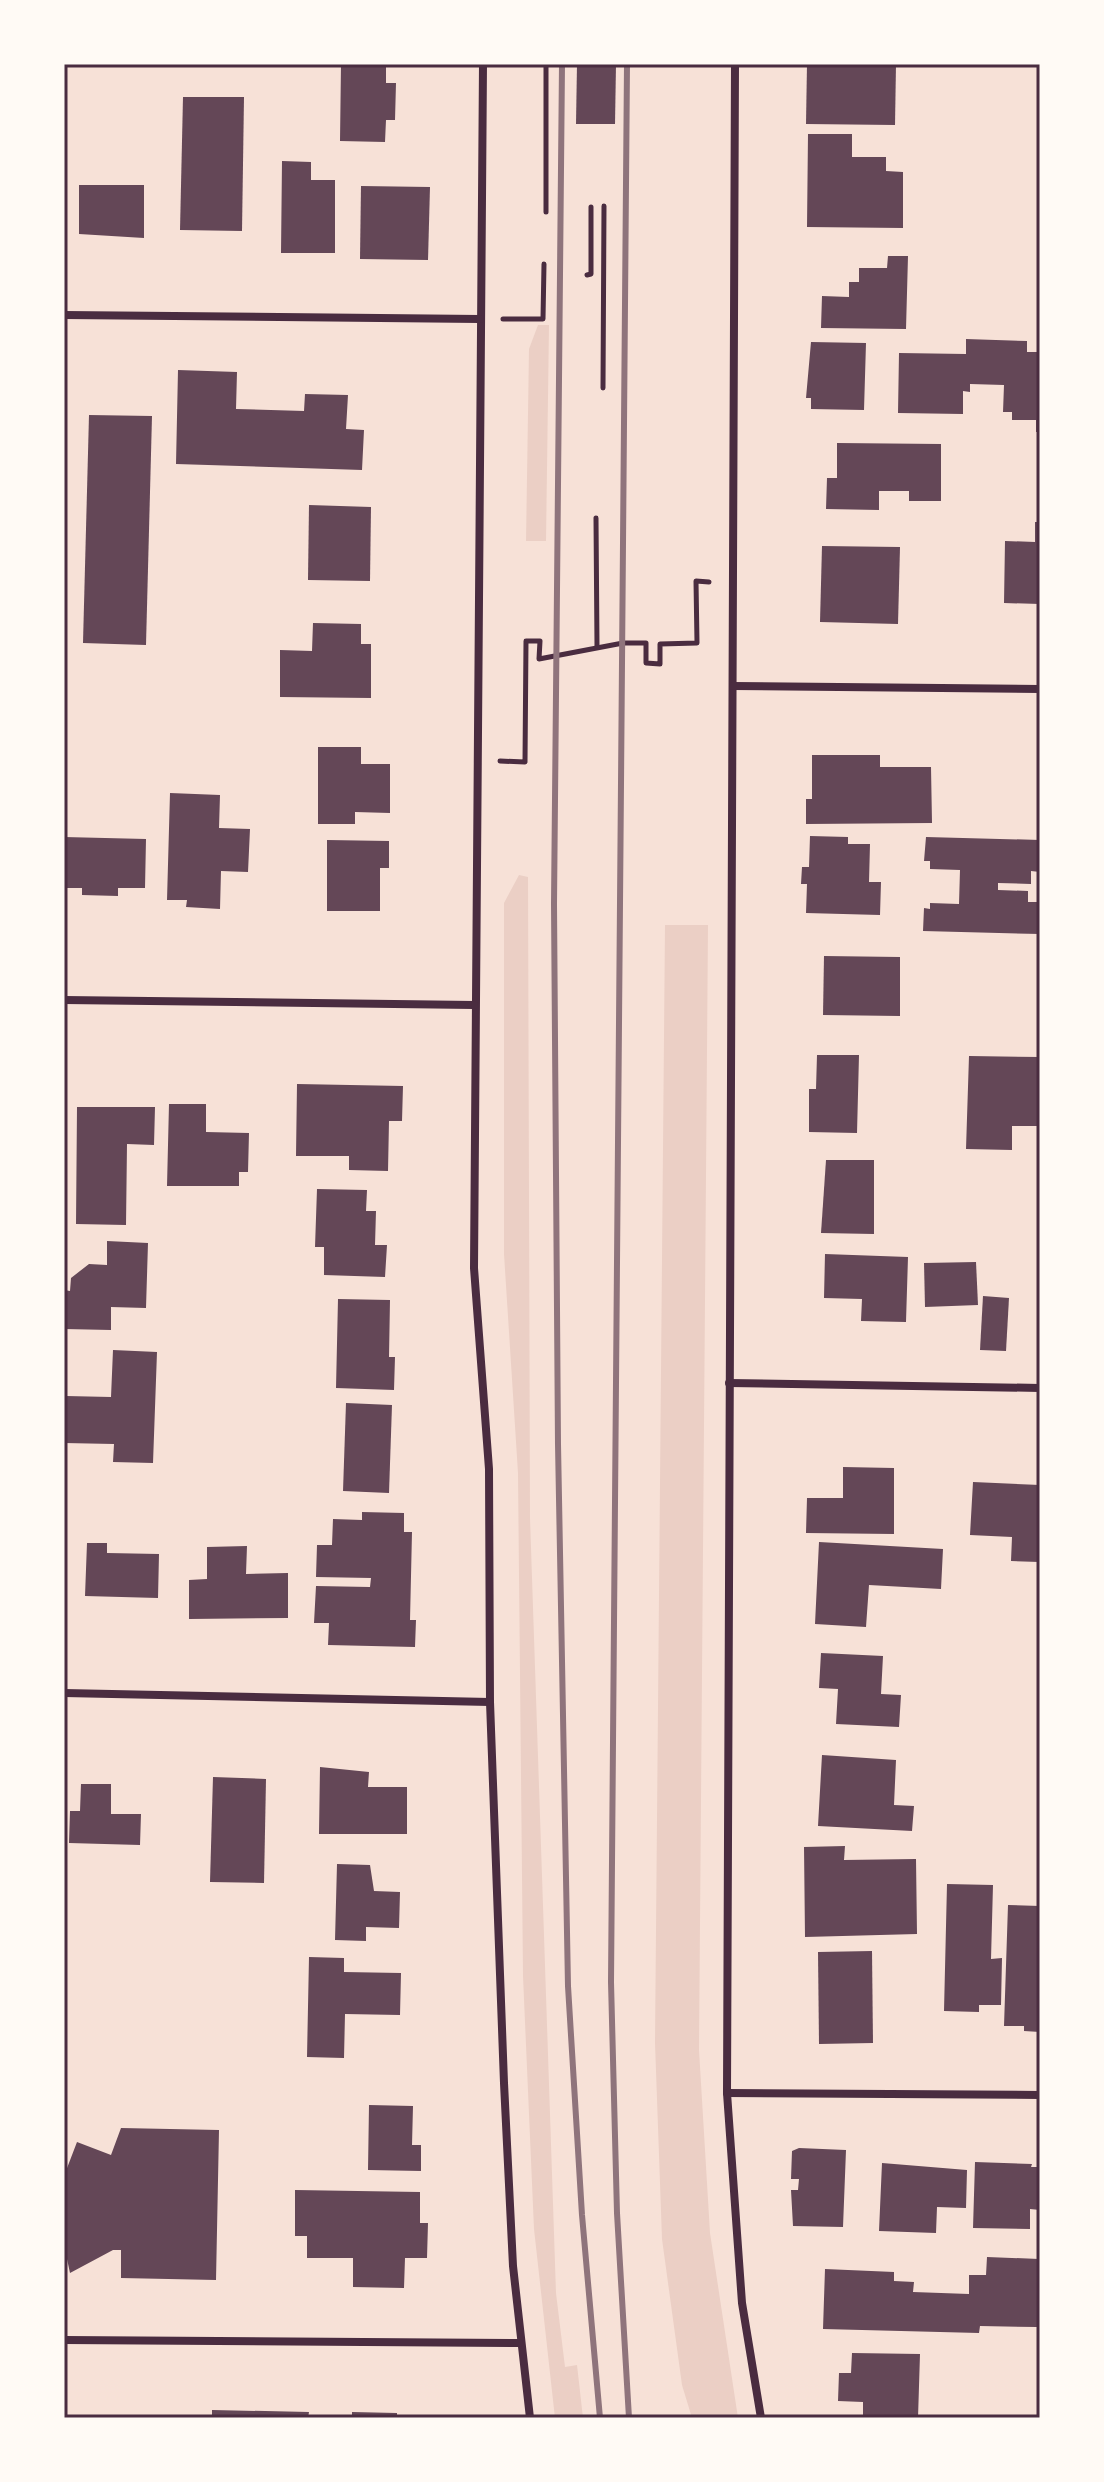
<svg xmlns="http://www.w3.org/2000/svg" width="1104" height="2482" font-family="Inter,sans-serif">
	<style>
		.green { fill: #ebcfc5 }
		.building { fill: #644757 }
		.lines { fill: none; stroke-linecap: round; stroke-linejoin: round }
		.path { stroke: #4a2c40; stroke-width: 5 }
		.minor { stroke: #4a2c40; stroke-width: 8 }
		.rail { stroke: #8f747c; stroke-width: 6 }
		.neatline { fill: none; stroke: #4a2c40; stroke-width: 3 }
	</style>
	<rect width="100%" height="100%" fill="#f7e1d7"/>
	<!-- green -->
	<g class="green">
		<path d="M538 325H549L546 541H526L529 349Z"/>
		<path d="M519 875 528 877 530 1518 556 2293 565 2367 577 2365 583 2418H555L534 2229 523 1976 518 1473 504 1254V903Z"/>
		<path d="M665 925H708L699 2050 710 2233 738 2418H692L682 2385 662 2239 655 2043Z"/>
	</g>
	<!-- building -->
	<g class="building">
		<path d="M341 64H386V83H396L395 120H386L385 142 340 141Z"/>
		<path d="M577 64H616L615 124H576Z"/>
		<path d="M807 64H896L895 125 806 124Z"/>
		<path d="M183 97H244L242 231 180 230Z"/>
		<path d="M808 134H852V157H886V171L903 172V228L807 227Z"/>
		<path d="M282 161 311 162V180H335V253H281Z"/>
		<path d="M79 185H144V238L79 234Z"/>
		<path d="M361 186 430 187 428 260 360 259Z"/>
		<path d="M888 256H908L906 329 821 328 822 296 849 297V282H859V268H887Z"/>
		<path d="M966 339 1027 341V352H1040V432H1036V420H1012V412H1003L1004 385 970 384V392L963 391V414L898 413 899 353 966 354Z"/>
		<path d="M811 342 866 343 864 410 811 409V398H806Z"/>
		<path d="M178 370 237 372 236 409 304 411 305 394 348 395 346 429 364 430 362 470 176 464Z"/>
		<path d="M89 415 152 416 146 645 83 643Z"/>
		<path d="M837 443 941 444V501H909V491H879V510L826 509 827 478H837Z"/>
		<path d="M309 505 371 507 370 581 308 580Z"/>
		<path d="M1035 522H1040V604L1004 603 1005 541 1035 542Z"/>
		<path d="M822 546 900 547 898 624 820 622Z"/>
		<path d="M313 623 361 624V644H371V698L280 697V650L312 651Z"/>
		<path d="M318 747H361V764H390V813L355 812V824H318Z"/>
		<path d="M812 755H880V767H931L932 823 806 824V799H812Z"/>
		<path d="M170 793 220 795 219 828 250 829 248 872 221 871 220 909 186 907 187 900H167Z"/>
		<path d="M810 836 848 837V844H870L869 882H881L880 915 806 913 807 884H801L802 867H809Z"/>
		<path d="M64 837 146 839 145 888H118V896L82 895V888H64Z"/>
		<path d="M926 837 1040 840V872L1031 871V884L998 883V890L1028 891V902H1040V934L923 931 924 908 930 909V903L959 904 960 870 930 869V861H924Z"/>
		<path d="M327 840 389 841V868H380V911H327Z"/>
		<path d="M824 956 900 957V1016L823 1015Z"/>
		<path d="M817 1055H859L857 1133 809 1132V1089H816Z"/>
		<path d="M969 1056 1040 1057V1126H1012V1150L966 1149Z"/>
		<path d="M297 1084 403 1086 402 1121H389L388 1171 349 1170V1156H296Z"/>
		<path d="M169 1104H206V1132L249 1133 248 1172H239V1186H167Z"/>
		<path d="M77 1107H155L154 1145 127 1144 126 1225 76 1224Z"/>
		<path d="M826 1160H874V1234L821 1233Z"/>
		<path d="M317 1189 367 1190 366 1211H376L375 1245H387L385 1277 324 1275V1247H315Z"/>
		<path d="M107 1241 148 1243 146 1308 111 1307V1330L64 1329V1290L70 1291 71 1278 89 1264 107 1265Z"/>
		<path d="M825 1254 908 1257 906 1322 861 1321 862 1299 824 1298Z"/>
		<path d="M976 1262 978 1305 925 1307 924 1263Z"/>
		<path d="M983 1296 1009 1298 1006 1351 980 1350Z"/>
		<path d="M338 1299 390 1300 389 1357H395L394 1390 336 1388Z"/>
		<path d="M113 1350 157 1352 153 1463 113 1462 114 1444 64 1443 66 1396 111 1397Z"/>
		<path d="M346 1403 392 1405 389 1493 343 1491Z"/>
		<path d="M843 1467 894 1468V1534L806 1533 807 1498H843Z"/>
		<path d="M973 1482 1040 1485 1039 1562 1011 1561 1012 1537 970 1535Z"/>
		<path d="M362 1512 404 1513V1532H412L410 1620H416L415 1647 328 1645 329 1623H314L316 1586 370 1587 371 1578 316 1577 317 1545H332L333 1519 362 1520Z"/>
		<path d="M819 1542 943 1549 941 1589 869 1585 866 1627 815 1624Z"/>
		<path d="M87 1543H107V1553L159 1554 158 1598 85 1596Z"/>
		<path d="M247 1546 246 1574 288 1573V1618L189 1619V1580L207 1579V1547Z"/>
		<path d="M821 1653 883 1656 881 1694 901 1695 899 1727 836 1724 838 1689 819 1688Z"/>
		<path d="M822 1755 896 1760 894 1805 914 1806 912 1831 818 1826Z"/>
		<path d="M320 1767 369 1772 368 1787H407V1834H319Z"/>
		<path d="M213 1777 266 1779 264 1883 210 1882Z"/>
		<path d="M81 1784H111V1814H141L140 1845 69 1843 70 1811H80Z"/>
		<path d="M845 1846 844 1860 916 1859 917 1934 805 1937 804 1847Z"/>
		<path d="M337 1864 370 1865 374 1891 400 1892 399 1928 366 1927V1941L335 1940Z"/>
		<path d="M947 1884 993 1885 991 1959 1002 1958 1001 2005H979V2012L944 2011Z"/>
		<path d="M1008 1905 1040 1906V2032L1024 2031V2026H1004Z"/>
		<path d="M872 1951 873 2043 819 2044 818 1952Z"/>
		<path d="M309 1957 344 1958V1972L401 1973 400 2015 345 2014 344 2058 307 2057Z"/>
		<path d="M369 2105 413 2106 412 2145H421V2171L368 2170Z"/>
		<path d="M121 2128 219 2130 216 2280 121 2278V2250H113L70 2273 64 2245V2176L77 2142 111 2155Z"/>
		<path d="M799 2148 846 2150 843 2227 793 2226 791 2190H798L799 2179H791L792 2151Z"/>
		<path d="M975 2162 1032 2164 1031 2167H1040V2210L1030 2209V2229L973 2228Z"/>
		<path d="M882 2163 967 2170 966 2208 937 2207 936 2233 879 2231Z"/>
		<path d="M295 2190 420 2192V2223H428L427 2258H405L404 2288 353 2287V2258H307V2236H295Z"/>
		<path d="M987 2257 1039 2259 1037 2327 980 2326 979 2333 823 2329 825 2269 894 2272V2281L914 2282 913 2292 969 2294V2275H986Z"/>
		<path d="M852 2353 920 2354 918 2418H863V2402L838 2401 839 2373H851Z"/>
		<path d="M212 2410 309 2412 308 2418H212Z"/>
		<path d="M352 2412 397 2413V2418H352Z"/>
	</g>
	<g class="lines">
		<!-- path -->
		<g class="path">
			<path d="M546 212V64"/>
			<path d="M587 275 591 274V207"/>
			<path d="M503 319H543L544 264"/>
			<path d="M603 388 604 206"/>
			<path d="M596 518 597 647"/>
			<path d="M500 761 525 762 526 641H540L539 659 623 643H646V663L660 664V644L697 643 696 581 709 582"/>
		</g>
		<!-- minor -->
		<g class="minor">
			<path d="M483 64 474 1268 489 1469 490 1702 504 2083 513 2266 530 2418"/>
			<path d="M735 64 727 2093 742 2303 761 2418"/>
			<path d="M64 315 480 319"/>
			<path d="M733 686 1040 689"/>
			<path d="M64 1000 474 1005"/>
			<path d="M729 1383 1040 1388"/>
			<path d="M64 1693 490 1702"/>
			<path d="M727 2093 1040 2095"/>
			<path d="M64 2340 519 2343"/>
		</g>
		<!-- rail -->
		<g class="rail">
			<path d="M562 64 554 904 558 1444 568 1986 582 2215 600 2418"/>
			<path d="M627 64 611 1982 617 2213 629 2418"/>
		</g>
	</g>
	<!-- border -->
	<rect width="1104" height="2482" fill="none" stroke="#fffaf5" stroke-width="132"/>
	<rect x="66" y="66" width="972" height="2350" class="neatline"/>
</svg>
